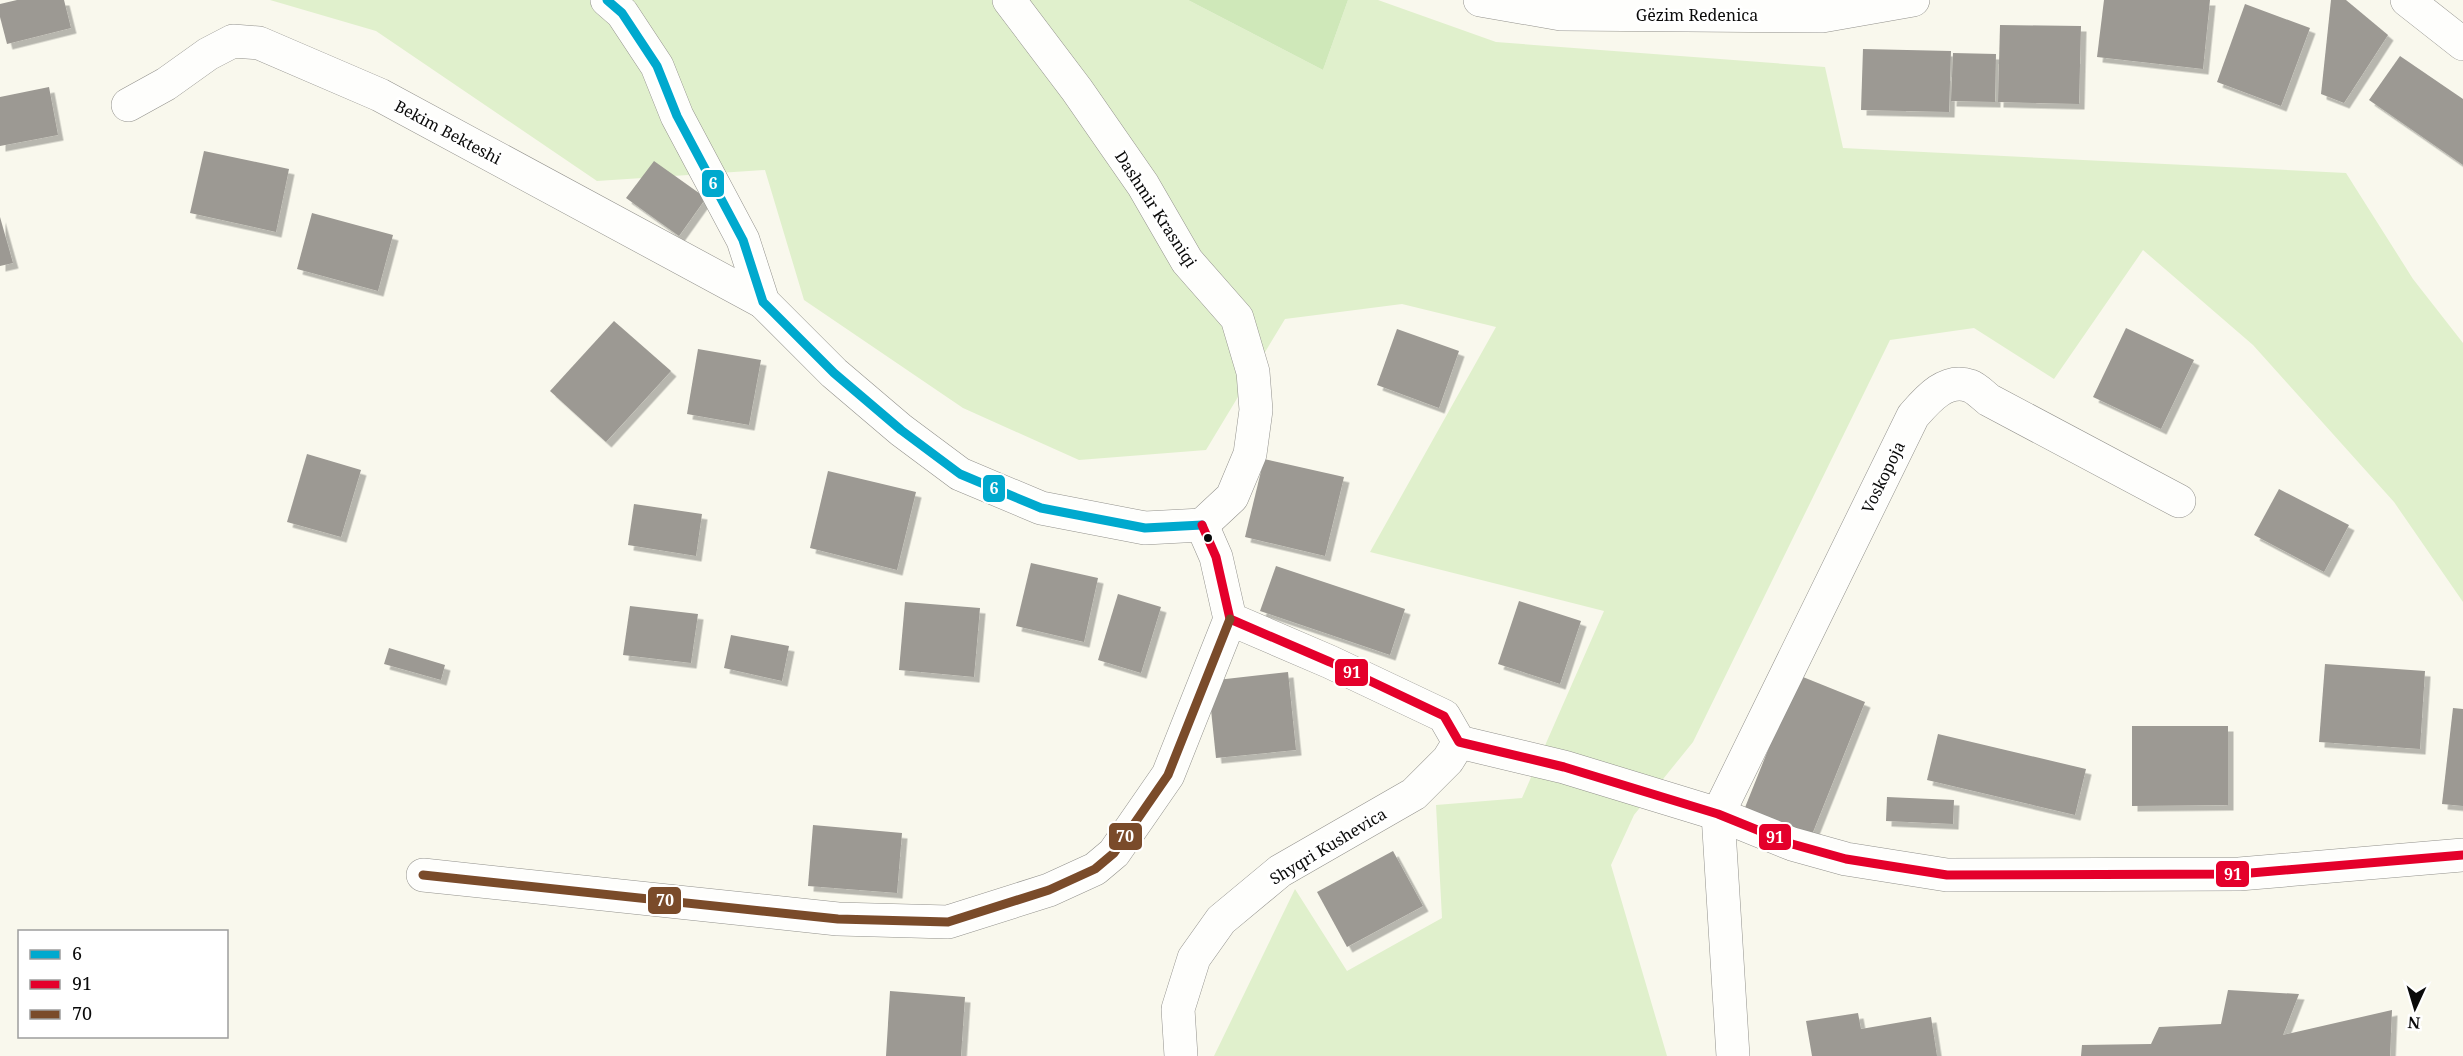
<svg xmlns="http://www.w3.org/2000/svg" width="2463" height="1056" font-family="'Noto Serif',serif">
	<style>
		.green { fill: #e0f0cc }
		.forest { fill: #cfe8b9 }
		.building { fill: #9c9993; filter: url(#shadow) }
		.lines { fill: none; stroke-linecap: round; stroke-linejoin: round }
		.street-casing { stroke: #92918c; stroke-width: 34 }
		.street { stroke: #fefefc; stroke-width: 33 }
		.bus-1-casing { stroke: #fff; stroke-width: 14 }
		.bus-2-casing { stroke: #fff; stroke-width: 14 }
		.bus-3-casing { stroke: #fff; stroke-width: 14 }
		.bus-1 { stroke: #00a9ce; stroke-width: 9 }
		.bus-2 { stroke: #e4002b; stroke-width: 9 }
		.bus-3 { stroke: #7a4b2a; stroke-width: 9 }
		.bus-dot { fill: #0a0a0a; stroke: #fff; stroke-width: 2 }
		.labels { text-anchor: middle; stroke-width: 6; stroke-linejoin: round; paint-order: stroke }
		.street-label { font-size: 16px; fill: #0a0a0a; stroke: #fff }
		.line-badge { stroke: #fff; stroke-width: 2 }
		.badge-label { font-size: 16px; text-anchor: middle; font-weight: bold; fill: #fff }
	</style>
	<defs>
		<filter id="shadow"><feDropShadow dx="5.5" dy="5.5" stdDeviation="0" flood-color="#0004"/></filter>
	</defs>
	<rect width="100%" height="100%" fill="#f9f8ed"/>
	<!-- green -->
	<path class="green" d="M270 0H1188L1323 70 1348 0H1378L1496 42 1825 67 1843 148 2346 173 2413 279 2463 343V602L2394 502 2253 345 2143 250 2054 379 1974 328 1890 340 1693 742 1634 815 1611 865 1667 1056H1214L1295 889 1347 971 1442 918 1436 805 1522 798 1604 611 1370 552 1496 327 1402 304 1285 319 1206 450 1079 460 963 408 804 300 765 170 597 181 376 31Z"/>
	<!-- forest -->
	<path class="forest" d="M1188 0H1348L1323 70Z"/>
	<!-- building -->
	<g class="building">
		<path d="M17 0H64L71 28 7 44 0 17V4Z"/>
		<path d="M2104 0H2210L2203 69 2097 57Z"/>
		<path d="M2331 0H2346L2388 35 2344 103 2321 94Z"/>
		<path d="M2245 4 2310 28 2281 106 2217 82Z"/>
		<path d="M2000 25 2081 26 2079 104 1998 102Z"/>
		<path d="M1863 49 1951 51 1949 112 1861 110Z"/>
		<path d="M1953 53 1996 54 1995 102 1951 101Z"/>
		<path d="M2400 56 2463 99V165L2369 100Z"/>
		<path d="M49 87 58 135 0 146V97Z"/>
		<path d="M204 151 289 169 276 232 190 213Z"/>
		<path d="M654 161 706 198 679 236 626 198Z"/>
		<path d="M312 213 393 235 378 291 297 269Z"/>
		<path d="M0 217 13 263 0 266Z"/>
		<path d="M614 321 671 371 606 442 550 391Z"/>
		<path d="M2126 328 2194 360 2161 429 2093 397Z"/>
		<path d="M1397 329 1459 351 1439 408 1377 385Z"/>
		<path d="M698 349 761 360 749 425 687 414Z"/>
		<path d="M307 454 361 470 341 537 287 522Z"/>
		<path d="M1264 459 1344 477 1325 556 1245 537Z"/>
		<path d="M828 471 916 492 897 570 810 548Z"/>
		<path d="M2279 489 2349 525 2324 572 2254 535Z"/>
		<path d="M634 504 702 514 696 556 628 545Z"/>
		<path d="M1031 563 1098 578 1084 642 1016 626Z"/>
		<path d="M1276 566 1405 609 1390 655 1260 611Z"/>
		<path d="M1118 594 1161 607 1141 673 1098 660Z"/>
		<path d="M1519 601 1581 621 1560 684 1498 664Z"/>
		<path d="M905 602 980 608 974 677 899 670Z"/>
		<path d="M630 606 698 614 691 663 623 655Z"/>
		<path d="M731 635 789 646 782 681 724 668Z"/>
		<path d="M389 648 445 665 441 680 384 664Z"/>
		<path d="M2325 664 2425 671 2420 749 2319 742Z"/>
		<path d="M1288 672 1296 750 1216 758 1208 681Z"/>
		<path d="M1798 675 1865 702 1809 842 1742 815Z"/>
		<path d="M2453 708 2463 709V806L2442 804Z"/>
		<path d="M2132 726H2228V805L2132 806Z"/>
		<path d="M1938 734 2086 769 2075 815 1927 780Z"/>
		<path d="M1887 797 1954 800 1953 824 1886 821Z"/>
		<path d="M813 825 902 833 897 893 808 886Z"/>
		<path d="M1393 851 1423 906 1347 947 1317 892Z"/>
		<path d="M2228 990 2299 994 2283 1035 2392 1010 2390 1056H2081L2082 1045 2151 1044 2159 1027 2221 1024Z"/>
		<path d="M890 991 965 997 961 1056H886Z"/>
		<path d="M1858 1013 1861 1029 1931 1017 1937 1056H1812L1806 1021Z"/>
	</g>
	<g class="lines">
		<!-- street casing -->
		<g class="street-casing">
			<g id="street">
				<path d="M607 0 622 13 657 66 677 116 743 240 763 302 834 373 901 430 960 474 1041 508 1145 528 1202 525"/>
				<path d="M1009 0 1077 90 1143 185 1187 261 1237 318 1253 372 1256 410 1250 454 1232 497 1202 525"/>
				<path d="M1480 0 1561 14 1822 16 1913 0"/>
				<path d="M2407 0 2463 44"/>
				<path d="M128 105 166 84 208 54 233 41 259 43 380 95 763 302"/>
				<path d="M1202 525 1216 557 1230 619 1330 662 1444 716 1459 742 1564 767 1718 814 1792 844 1846 859 1947 875 2239 874 2463 855"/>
				<path d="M423 875 838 919 948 922 1049 890 1095 869 1114 853 1168 775 1230 619"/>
				<path d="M1181 1056 1178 1009 1194 958 1221 920 1280 871 1414 794 1448 760 1459 742"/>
				<path d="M1733 1056 1718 814 1913 416C1927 400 1946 377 1970 386 1976 388 1984 396 1989 400L2179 501"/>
			</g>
		</g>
		<!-- street -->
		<use href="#street" class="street"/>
		<!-- bus-1 casing -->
		<g class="bus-1-casing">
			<path id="bus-1" d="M607 0 622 13 657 66 677 116 743 240 763 302 834 373 901 430 960 474 1041 508 1145 528 1202 525"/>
		</g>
		<!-- bus-2 casing -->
		<g class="bus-2-casing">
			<path id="bus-2" d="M1202 525 1216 557 1230 619 1330 662 1444 716 1459 742 1564 767 1718 814 1792 844 1846 859 1947 875 2239 874 2463 855"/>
		</g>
		<!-- bus-3 casing -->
		<g class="bus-3-casing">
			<path id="bus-3" d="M423 875 838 919 948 922 1049 890 1095 869 1114 853 1168 775 1230 619"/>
		</g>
		<!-- bus-1 -->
		<use href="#bus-1" class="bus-1"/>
		<!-- bus-2 -->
		<use href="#bus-2" class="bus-2"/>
		<!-- bus-3 -->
		<use href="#bus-3" class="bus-3"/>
	</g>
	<!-- markers -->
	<circle class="bus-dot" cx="1208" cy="538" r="5"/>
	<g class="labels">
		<!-- street labels -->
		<g class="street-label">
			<text x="1697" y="21">Gëzim Redenica</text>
			<text transform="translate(448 132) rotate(28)" y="6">Bekim Bekteshi</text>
			<text transform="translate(1156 209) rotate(57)" y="6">Dashmir Krasniqi</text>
			<text transform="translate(1883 477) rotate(-64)" y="6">Voskopoja</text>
			<text transform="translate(1328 846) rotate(-31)" y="6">Shyqri Kushevica</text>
		</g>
	</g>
	<g class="line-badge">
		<rect x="701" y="169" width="24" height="29" rx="6" fill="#00a9ce"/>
		<rect x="982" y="474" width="24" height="29" rx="6" fill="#00a9ce"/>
		<rect x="1334" y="658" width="35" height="29" rx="6" fill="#e4002b"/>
		<rect x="1108" y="822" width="35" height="29" rx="6" fill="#7a4b2a"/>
		<rect x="1758" y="823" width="34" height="28" rx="6" fill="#e4002b"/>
		<rect x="2215" y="860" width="35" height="28" rx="6" fill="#e4002b"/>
		<rect x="647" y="886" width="35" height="29" rx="6" fill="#7a4b2a"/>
	</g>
	<g class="badge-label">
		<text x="713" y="189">6</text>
		<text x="994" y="494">6</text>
		<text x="1352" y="678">91</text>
		<text x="1125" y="842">70</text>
		<text x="1775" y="843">91</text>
		<text x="2233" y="880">91</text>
		<text x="665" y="906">70</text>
	</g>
	<!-- legend -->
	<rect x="18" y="930" width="210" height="108" fill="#ffffff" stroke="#9d9d9d" stroke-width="1.5"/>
	<rect x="30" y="950" width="30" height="9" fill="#00a9ce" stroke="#9d9d9d" stroke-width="1.5"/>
	<text x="72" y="960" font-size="18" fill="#0a0a0a">6</text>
	<rect x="30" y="980" width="30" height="9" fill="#e4002b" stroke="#9d9d9d" stroke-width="1.5"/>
	<text x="72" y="990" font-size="18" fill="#0a0a0a">91</text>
	<rect x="30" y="1010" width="30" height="9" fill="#7a4b2a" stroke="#9d9d9d" stroke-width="1.5"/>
	<text x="72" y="1020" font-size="18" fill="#0a0a0a">70</text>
	<!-- north arrow -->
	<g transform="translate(2415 1008) rotate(184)" stroke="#ffffff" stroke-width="4.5" paint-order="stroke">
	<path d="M0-4.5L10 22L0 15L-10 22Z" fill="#0a0a0a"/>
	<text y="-9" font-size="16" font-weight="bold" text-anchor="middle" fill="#0a0a0a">N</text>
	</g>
</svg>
